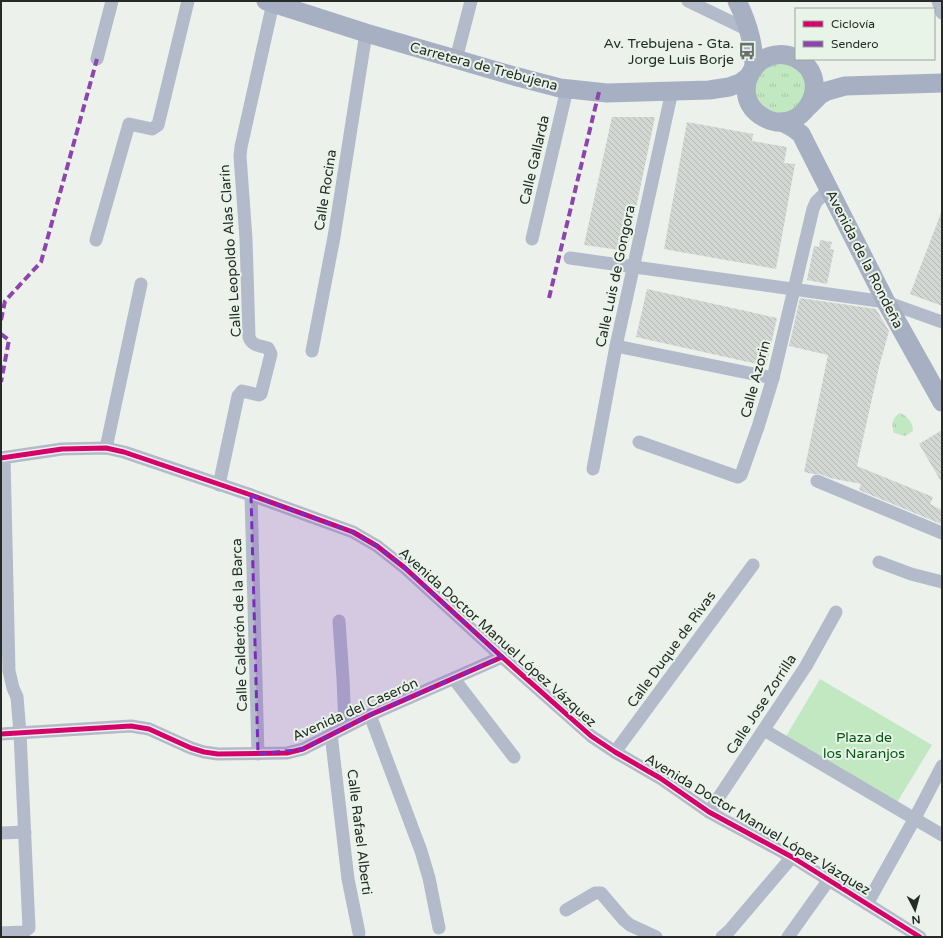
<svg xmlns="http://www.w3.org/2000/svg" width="943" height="938" font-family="'Varela Round',sans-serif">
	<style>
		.grass { fill: url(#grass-tufts) }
		.park { fill: #c2e8c2 }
		.building { fill: url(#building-back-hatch) }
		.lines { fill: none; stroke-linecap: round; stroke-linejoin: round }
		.street { stroke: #b3baca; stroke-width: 13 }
		.secondary { stroke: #a7afc2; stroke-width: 19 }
		.quiet { stroke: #8e44ad; stroke-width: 4; stroke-dasharray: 8 4; stroke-linecap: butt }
		.cycleway-casing { stroke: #e9f4e9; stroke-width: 8 }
		.cycleway { stroke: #d6006c; stroke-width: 5 }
		.marked { fill: #7b2cbf; fill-opacity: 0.2; stroke: #7b2cbf; stroke-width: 3; stroke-dasharray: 8 5; stroke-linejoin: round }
		.labels { text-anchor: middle; stroke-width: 4; stroke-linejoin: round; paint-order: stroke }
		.poi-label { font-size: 14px; fill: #272b27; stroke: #e9f4e9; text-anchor: end }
		.street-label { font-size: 14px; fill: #272b27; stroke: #e9f4e9 }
		.park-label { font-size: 14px; fill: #005811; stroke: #e9f4e9 }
	</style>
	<defs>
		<pattern id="grass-tufts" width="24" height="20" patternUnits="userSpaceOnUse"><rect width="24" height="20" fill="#c2e8c2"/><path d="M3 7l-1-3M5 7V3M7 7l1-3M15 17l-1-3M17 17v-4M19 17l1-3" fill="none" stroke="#a7c7a7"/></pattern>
		<pattern id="building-back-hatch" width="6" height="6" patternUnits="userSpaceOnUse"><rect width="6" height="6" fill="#d3d7d3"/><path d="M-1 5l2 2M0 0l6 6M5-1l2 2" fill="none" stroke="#b5b9b5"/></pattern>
	</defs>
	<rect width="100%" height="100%" fill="#ecf1ec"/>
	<!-- grass -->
	<g class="grass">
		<path d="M788 61 806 79V97L787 115 760 109 752 82 761 66Z"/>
		<path d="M900 413C907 416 913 422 913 431L905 436 894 433C891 425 892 417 900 413Z"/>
	</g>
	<!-- park -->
	<path class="park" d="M820 679 932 745 896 804 785 738Z"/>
	<!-- building -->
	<g class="building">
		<path d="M612 117H655L627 251 584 245Z"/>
		<path d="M687 122 753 134 752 141 787 147 784 163 795 164 776 269 664 249Z"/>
		<path d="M941 213H942V306L910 294Z"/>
		<path d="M820 240 832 242 830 249 834 250 827 284 807 280 814 246 819 247Z"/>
		<path d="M647 289 777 318 766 366 636 337Z"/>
		<path d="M800 298 876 309 889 331 879 367 857 466 933 497 930 504 942 510V520L941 524 859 490 861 484 830 478 820 474H813L804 472 828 355 789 346Z"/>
		<path d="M942 430V483L919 444Z"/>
	</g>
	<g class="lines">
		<!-- street -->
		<g class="street">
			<path d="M688 1 748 30"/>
			<path d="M938 1 942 13"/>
			<path d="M97 59 112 1"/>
			<path d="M456 59 471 1"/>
			<path d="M532 239 567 89"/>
			<path d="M96 240 129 124 152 129 158 125 188 1"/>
			<path d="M570 258 886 302 942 322"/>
			<path d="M616 346 773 378"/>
			<path d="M312 351 334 237 366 33"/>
			<path d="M639 442 735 476 738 477 741 475 758 427 773 378 813 209 816 202 829 189"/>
			<path d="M106 448 141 284"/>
			<path d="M1 458 62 449 106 448 124 452 251 495 353 532 377 546 405 568 502 657 591 736 615 752 660 778 709 812 792 857 920 937"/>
			<path d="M593 469 616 346 672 91"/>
			<path d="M817 481 942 533"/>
			<path d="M219 485 238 396 242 391 259 395 261 394 271 354 268 348C260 346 251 345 249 337L246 239 240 156 241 147 273 3"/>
			<path d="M251 495 258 754"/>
			<path d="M879 562 911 574 942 582"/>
			<path d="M339 621 343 679 345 727"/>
			<path d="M454 679 514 757"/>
			<path d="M370 715 421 851 429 878 439 928"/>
			<path d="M764 730 942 835"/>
			<path d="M1 734 131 726 149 729 191 748 204 752 218 754 287 753 303 749 370 715 502 657"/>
			<path d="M331 734 348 879 359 933"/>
			<path d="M615 752 753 565"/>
			<path d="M709 812 806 666 836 612"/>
			<path d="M1 833 25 832"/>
			<path d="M867 904 915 818 942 766"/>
			<path d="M566 910 595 893H601L624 920 630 925 656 937"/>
			<path d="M1 933 24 932 29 928 20 733 17 697 13 688 9 671 4 458"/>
			<path d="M722 937 729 931 792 857"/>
			<path d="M788 937 828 881"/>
		</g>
		<!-- secondary -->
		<g class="secondary">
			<path d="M266 1 366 33 514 76 560 88 607 93 709 90 729 87 740 83 748 77"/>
			<path d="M737 1C747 21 754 44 754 67"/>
			<path d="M796 58C756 40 726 96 763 117 802 140 836 79 797 59"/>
			<path d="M809 106 820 95 827 91 845 86 942 83"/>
			<path d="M782 122 793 128 801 134 886 302 942 402"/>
		</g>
		<!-- quiet -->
		<g class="quiet">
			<path d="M549 298 599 92"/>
			<path d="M1 320 5 301 41 262 97 59"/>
			<path d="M1 334 9 340 1 382"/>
		</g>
		<!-- cycleway casing -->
		<g class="cycleway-casing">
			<g id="cycleway">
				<path d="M1 458 62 449 106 448 124 452 251 495 353 532 377 546 405 568 502 657 591 736 615 752 660 778 709 812 792 857 920 937"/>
				<path d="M1 734 131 726 149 729 191 748 204 752 218 754 287 753 303 749 370 715 502 657"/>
			</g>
		</g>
		<!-- cycleway -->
		<use href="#cycleway" class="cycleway"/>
	</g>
	<!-- marked area -->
	<path class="marked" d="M251 495 353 532 377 546 405 568 502 657 370 715 303 749 258 754Z"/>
	<!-- icons -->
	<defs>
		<g id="bus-bare" transform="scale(1.38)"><path d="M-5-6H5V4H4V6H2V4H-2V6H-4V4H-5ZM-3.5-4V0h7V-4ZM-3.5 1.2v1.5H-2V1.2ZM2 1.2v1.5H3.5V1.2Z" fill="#6c706c" stroke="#e9f4e9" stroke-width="2.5" paint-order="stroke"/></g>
	</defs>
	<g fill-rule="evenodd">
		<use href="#bus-bare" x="747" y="51"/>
	</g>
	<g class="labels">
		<!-- poi labels -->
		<g class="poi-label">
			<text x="734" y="48">Av. Trebujena - Gta.<tspan x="734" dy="16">Jorge Luis Borje</tspan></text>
		</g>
		<!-- street labels -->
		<g class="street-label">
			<text transform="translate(484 66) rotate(15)" y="5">Carretera de Trebujena</text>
			<text transform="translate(534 160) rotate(-77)" y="5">Calle Gallarda</text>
			<text transform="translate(325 190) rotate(-81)" y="5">Calle Rocina</text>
			<text transform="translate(230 251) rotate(-94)" y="5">Calle Leopoldo Alas Clarín</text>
			<text transform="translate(865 259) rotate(63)" y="5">Avenida de la Rondeña</text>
			<text transform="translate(615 276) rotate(-78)" y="5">Calle Luis de Gongora</text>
			<text transform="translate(755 379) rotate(-75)" y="5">Calle Azorin</text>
			<text transform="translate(239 625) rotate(-92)" y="5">Calle Calderón de la Barca</text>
			<text transform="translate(498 637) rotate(42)" y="5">Avenida Doctor Manuel López Vázquez</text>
			<text transform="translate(671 649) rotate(-54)" y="5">Calle Duque de Rivas</text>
			<text transform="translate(761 704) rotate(-57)" y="5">Calle Jose Zorrilla</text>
			<text transform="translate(355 709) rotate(-24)" y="5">Avenida del Caserón</text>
			<text transform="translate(758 824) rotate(31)" y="5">Avenida Doctor Manuel López Vázquez</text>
			<text transform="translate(360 832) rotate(83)" y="5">Calle Rafael Alberti</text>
		</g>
		<!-- park labels -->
		<g class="park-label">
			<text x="864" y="742">Plaza de<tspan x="864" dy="16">los Naranjos</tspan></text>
		</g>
	</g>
	<!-- border -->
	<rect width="943" height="938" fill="none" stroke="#272b27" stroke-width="4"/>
	<!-- legend -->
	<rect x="795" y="8" width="140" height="52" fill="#e9f4e9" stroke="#9ba49b"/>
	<rect x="803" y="21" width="20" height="6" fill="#d6006c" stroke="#9ba49b"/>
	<text x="831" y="28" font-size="12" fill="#272b27">Ciclovía</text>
	<rect x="803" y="41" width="20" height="6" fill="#8e44ad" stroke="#9ba49b"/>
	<text x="831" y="48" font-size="12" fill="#272b27">Sendero</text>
	<!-- north arrow -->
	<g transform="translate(915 910) rotate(174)" stroke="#e9f4e9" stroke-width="3" paint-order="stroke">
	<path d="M0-3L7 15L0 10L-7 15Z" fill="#272b27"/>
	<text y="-6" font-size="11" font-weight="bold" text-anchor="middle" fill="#272b27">N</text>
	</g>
</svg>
